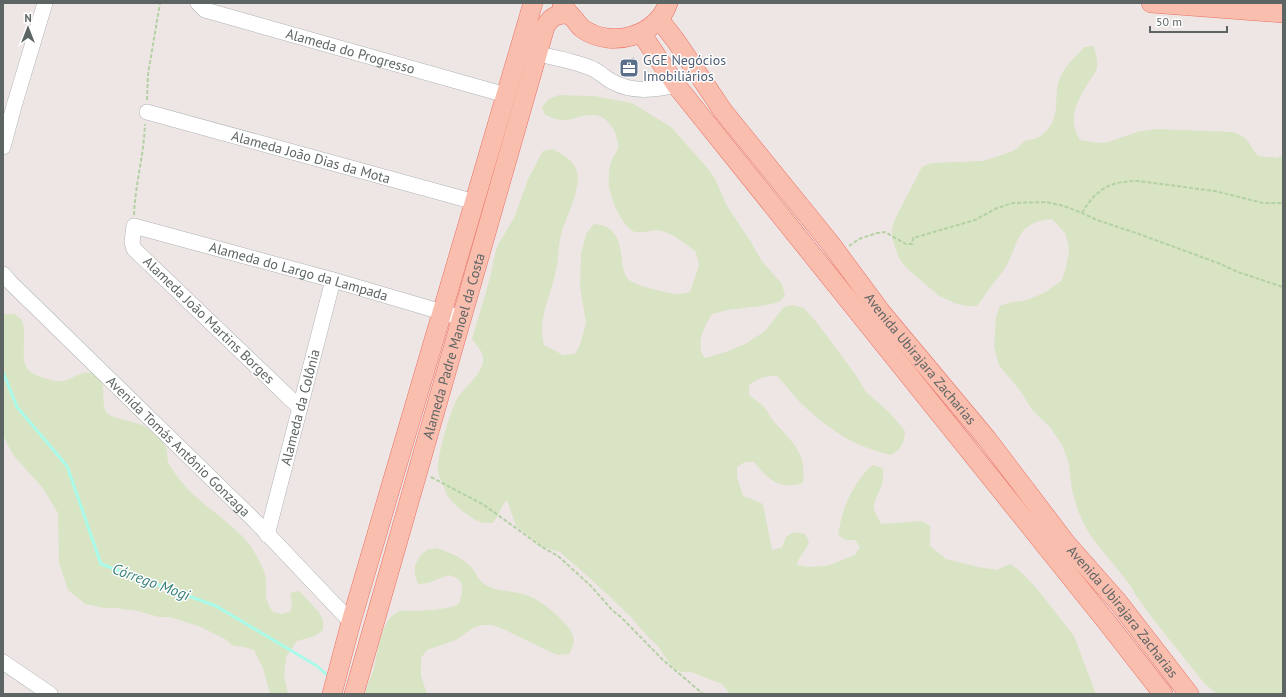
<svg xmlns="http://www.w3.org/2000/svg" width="1286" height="697" font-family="'PT Sans',sans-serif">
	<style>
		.green { fill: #d8e4c3 }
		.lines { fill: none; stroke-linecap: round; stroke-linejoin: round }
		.stream { stroke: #aafaea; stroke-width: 3 }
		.building { fill: #c7c0c0 }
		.minor-casing { stroke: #aeb4b4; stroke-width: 16 }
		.major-casing { stroke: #e96f64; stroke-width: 20 }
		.path { stroke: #b4d1a4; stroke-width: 2; stroke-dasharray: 4 2; stroke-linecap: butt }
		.minor { stroke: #fff; stroke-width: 15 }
		.major { stroke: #fabeae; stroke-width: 19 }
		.labels { text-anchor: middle; stroke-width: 3; stroke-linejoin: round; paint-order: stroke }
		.street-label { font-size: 14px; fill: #5d6564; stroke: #fff }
		.service-label { font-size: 14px; fill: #4e5e75; stroke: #fff; text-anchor: start }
		.water-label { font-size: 15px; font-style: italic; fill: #388078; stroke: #fff }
	</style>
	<rect width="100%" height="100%" fill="#eee6e5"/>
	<!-- green -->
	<g class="green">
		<path d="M1094 46C1095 52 1098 60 1097 67 1097 71 1092 77 1090 80 1078 100 1066 118 1080 140L1099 143 1108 142 1137 132 1157 129 1232 132C1249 136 1248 144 1258 156L1277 158 1283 155V694H1217L1204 683 1153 619 1135 594 1130 585 1090 535 1085 526 1078 511 1072 490 1069 464 1062 445 1050 427 1033 411 1021 392 999 365 994 347 996 318 1000 306 1008 303 1027 300 1046 292 1062 280 1065 271 1069 252 1068 242 1065 233 1052 219C1016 222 1020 241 1006 266 1002 274 995 280 990 288 985 294 982 300 977 306H967L957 304 939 296 910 271 903 264 898 256 892 238V228L895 219 922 167 931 163 983 161 1011 152 1018 148 1024 141C1036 139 1040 138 1048 129 1061 113 1053 96 1060 78 1064 66 1076 57 1084 47Z"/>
		<path d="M559 95 594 96 632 103 671 127 709 170 715 179 727 206 751 242 761 260 782 284 785 296 779 302 767 305 728 310 712 314C706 324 698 338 701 350 701 353 704 356 705 358L726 352 747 343 765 331 784 307 793 305 804 308 818 324 855 374 866 392 889 412 905 431C904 444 902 448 891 455 854 446 832 432 804 406 794 397 787 386 777 376 765 376 759 378 749 385V395C754 399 759 402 764 407 768 411 770 417 774 422 793 442 807 454 803 483 778 490 769 480 754 462H745L737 467V477L743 496 752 499 763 504 772 550 782 547 786 537 794 532 805 534 809 542C806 551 799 555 797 565L807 567 827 566 855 555 860 547 855 540H846L838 535C842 509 853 481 873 465L883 468C883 475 884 481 881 487 879 493 874 499 874 506 874 512 878 518 881 524L922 521 930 526V546L946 559 978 567 997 570 1010 564 1019 570 1038 590 1074 636 1096 694H730L722 684 691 672H681L673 668 657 645 650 639 629 615 592 580 560 552 542 547 516 526 507 500C500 507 499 515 493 523 490 523 486 523 483 523 472 520 454 506 447 495 445 492 445 488 443 484 440 478 439 477 438 470 437 457 449 415 455 403 462 388 479 378 483 363 485 353 477 346 472 339L483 302 491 274 495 254 498 245 515 216 528 179 543 151 553 149C561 154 572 159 576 169 583 185 567 215 562 231 558 244 559 257 556 270 551 297 537 317 544 345L563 355 575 354 580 345 586 323 580 286 581 254 586 234 594 224C617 226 620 241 622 261 623 267 624 274 628 279 633 285 669 294 678 294 682 294 686 293 690 292L699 266 696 252C686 244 675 235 662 231 648 227 638 240 626 225 618 215 611 199 609 186 608 178 609 167 612 159 614 155 617 152 618 148 619 137 611 120 599 116 586 112 576 120 563 120 557 120 551 117 545 115L542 107 549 99Z"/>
		<path d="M3 314H14L22 320C23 324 24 328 24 332 25 343 21 359 27 368 29 372 35 375 39 376 47 379 54 382 63 381 74 379 88 365 99 378 107 387 100 403 107 413 112 419 135 421 144 426 149 429 155 435 160 439 171 450 165 454 169 464 171 468 175 473 177 476 197 504 229 519 250 545 254 551 264 568 265 575 268 591 262 596 273 612L282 614 291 611 292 602 290 593 299 591 319 612 323 620V630L315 636 297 641 286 657 284 676 288 694H270L263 668 254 650 244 647 233 646 225 639 201 627 170 617H159L138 611 115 608H104L85 604 68 590 59 563 58 513 42 487 13 455 3 435Z"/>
		<path d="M436 548C449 552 462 557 471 567 476 572 478 580 484 584 498 593 517 590 531 597 543 602 570 624 573 636 575 643 572 648 569 654L557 655 503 629 492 625H482L473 628 456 640 427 650 421 658V676L427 694H365C367 685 371 677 374 668 378 652 381 617 400 611 405 610 411 611 416 611 430 610 445 610 459 604 461 597 465 585 458 579 456 577 451 576 448 575L428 583 418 584 415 575V565L420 556 427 550Z"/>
	</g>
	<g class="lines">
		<!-- stream -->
		<path class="stream" d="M3 372 17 407 67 466 101 564 216 606 317 666 327 675"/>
	</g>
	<!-- building -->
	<path class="building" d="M634 57 639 72 625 77 619 63Z"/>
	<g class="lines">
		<!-- minor casing -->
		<g class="minor-casing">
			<g id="minor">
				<path id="s1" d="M198 3 205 10 506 95"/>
				<path d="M538 54C555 58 580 62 595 70 601 73 606 79 613 82 632 93 656 90 676 85"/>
				<path id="s2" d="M147 112 475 202"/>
				<path d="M3 147 14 106 45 3"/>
				<path id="s3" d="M3 274 10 282 256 522 351 622"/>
				<path id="s4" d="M300 408 134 249 132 242 134 226 333 280 452 315"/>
				<path id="s5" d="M267 535 333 280"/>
				<path d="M3 662 50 694"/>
			</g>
		</g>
		<!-- major casing -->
		<g class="major-casing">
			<g id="major">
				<path d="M562 3C565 10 570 15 575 20 577 23 580 27 583 29 612 49 657 36 668 3"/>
				<path d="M1151 3 1283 13"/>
				<path id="s6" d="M659 19 676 41 723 111 830 243 881 312 987 439 1066 543 1118 602 1189 694"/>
				<path d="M641 33 676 85 1106 621 1163 694"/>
				<path d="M332 694 351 622 533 3"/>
				<path id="s7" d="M354 694 545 27C551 16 557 14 569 14"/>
			</g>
		</g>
		<!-- path -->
		<g class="path">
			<path d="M147 100 148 74 160 3"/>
			<path d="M1082 213C1096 189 1110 181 1138 181L1215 191 1263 203H1283"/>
			<path d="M134 215C135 185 144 155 145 124"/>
			<path d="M849 246 859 239 877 233 885 232 906 244H912L913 238 975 220 997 208 1013 203 1046 202 1064 206 1082 213 1097 220 1139 234 1218 263 1238 272 1283 287"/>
			<path d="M431 477 484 505 542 547 558 556 590 585 612 610 621 617 662 659 703 694"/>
		</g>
		<!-- minor -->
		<use href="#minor" class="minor"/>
		<!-- major -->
		<use href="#major" class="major"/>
	</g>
	<!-- icons -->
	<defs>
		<g id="office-square" transform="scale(1)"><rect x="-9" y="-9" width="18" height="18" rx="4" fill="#5c6f8a" stroke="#fff"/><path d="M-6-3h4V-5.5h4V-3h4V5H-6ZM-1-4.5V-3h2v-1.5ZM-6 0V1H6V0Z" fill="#fff"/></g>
	</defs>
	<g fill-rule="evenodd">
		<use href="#office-square" x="629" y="68"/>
	</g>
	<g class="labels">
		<!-- street labels -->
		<g class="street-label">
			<text dy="5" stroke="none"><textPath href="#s1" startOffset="161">Alameda do Progresso</textPath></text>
			<text dy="5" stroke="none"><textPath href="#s2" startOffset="170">Alameda João Dias da Mota</textPath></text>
			<text dy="5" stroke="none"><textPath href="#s4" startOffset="424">Alameda do Largo da Lampada</textPath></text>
			<text transform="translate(209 320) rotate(44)" y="5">Alameda João Martins Borges</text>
			<text dy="5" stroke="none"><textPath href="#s7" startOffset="362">Alameda Padre Manoel da Costa</textPath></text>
			<text dy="5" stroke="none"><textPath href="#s6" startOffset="429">Avenida Ubirajara Zacharias</textPath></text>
			<text dy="5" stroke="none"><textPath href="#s5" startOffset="132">Alameda da Colônia</textPath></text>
			<text dy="5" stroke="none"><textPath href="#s3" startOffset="246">Avenida Tomás Antônio Gonzaga</textPath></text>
			<text dy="5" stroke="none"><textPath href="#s6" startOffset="753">Avenida Ubirajara Zacharias</textPath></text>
		</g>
		<!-- service labels -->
		<g class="service-label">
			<text x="643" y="65">GGE Negócios<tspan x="643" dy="16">Imobiliários</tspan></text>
		</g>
		<!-- water labels -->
		<g class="water-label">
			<text transform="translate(151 582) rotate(20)" y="5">Córrego Mogi</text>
		</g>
	</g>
	<!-- border -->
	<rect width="1286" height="697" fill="none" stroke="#5d6564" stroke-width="8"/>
	<!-- north arrow -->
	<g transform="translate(28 28)" stroke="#ffffff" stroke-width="3" paint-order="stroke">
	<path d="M0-3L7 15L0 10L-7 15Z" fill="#5d6564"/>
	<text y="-6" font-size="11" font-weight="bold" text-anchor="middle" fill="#5d6564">N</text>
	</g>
	<!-- scale -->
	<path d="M1150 26v6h77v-6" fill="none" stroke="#5d6564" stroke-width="2"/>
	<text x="1156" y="26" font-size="12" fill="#5d6564" stroke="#ffffff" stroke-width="3" paint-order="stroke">50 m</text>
</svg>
